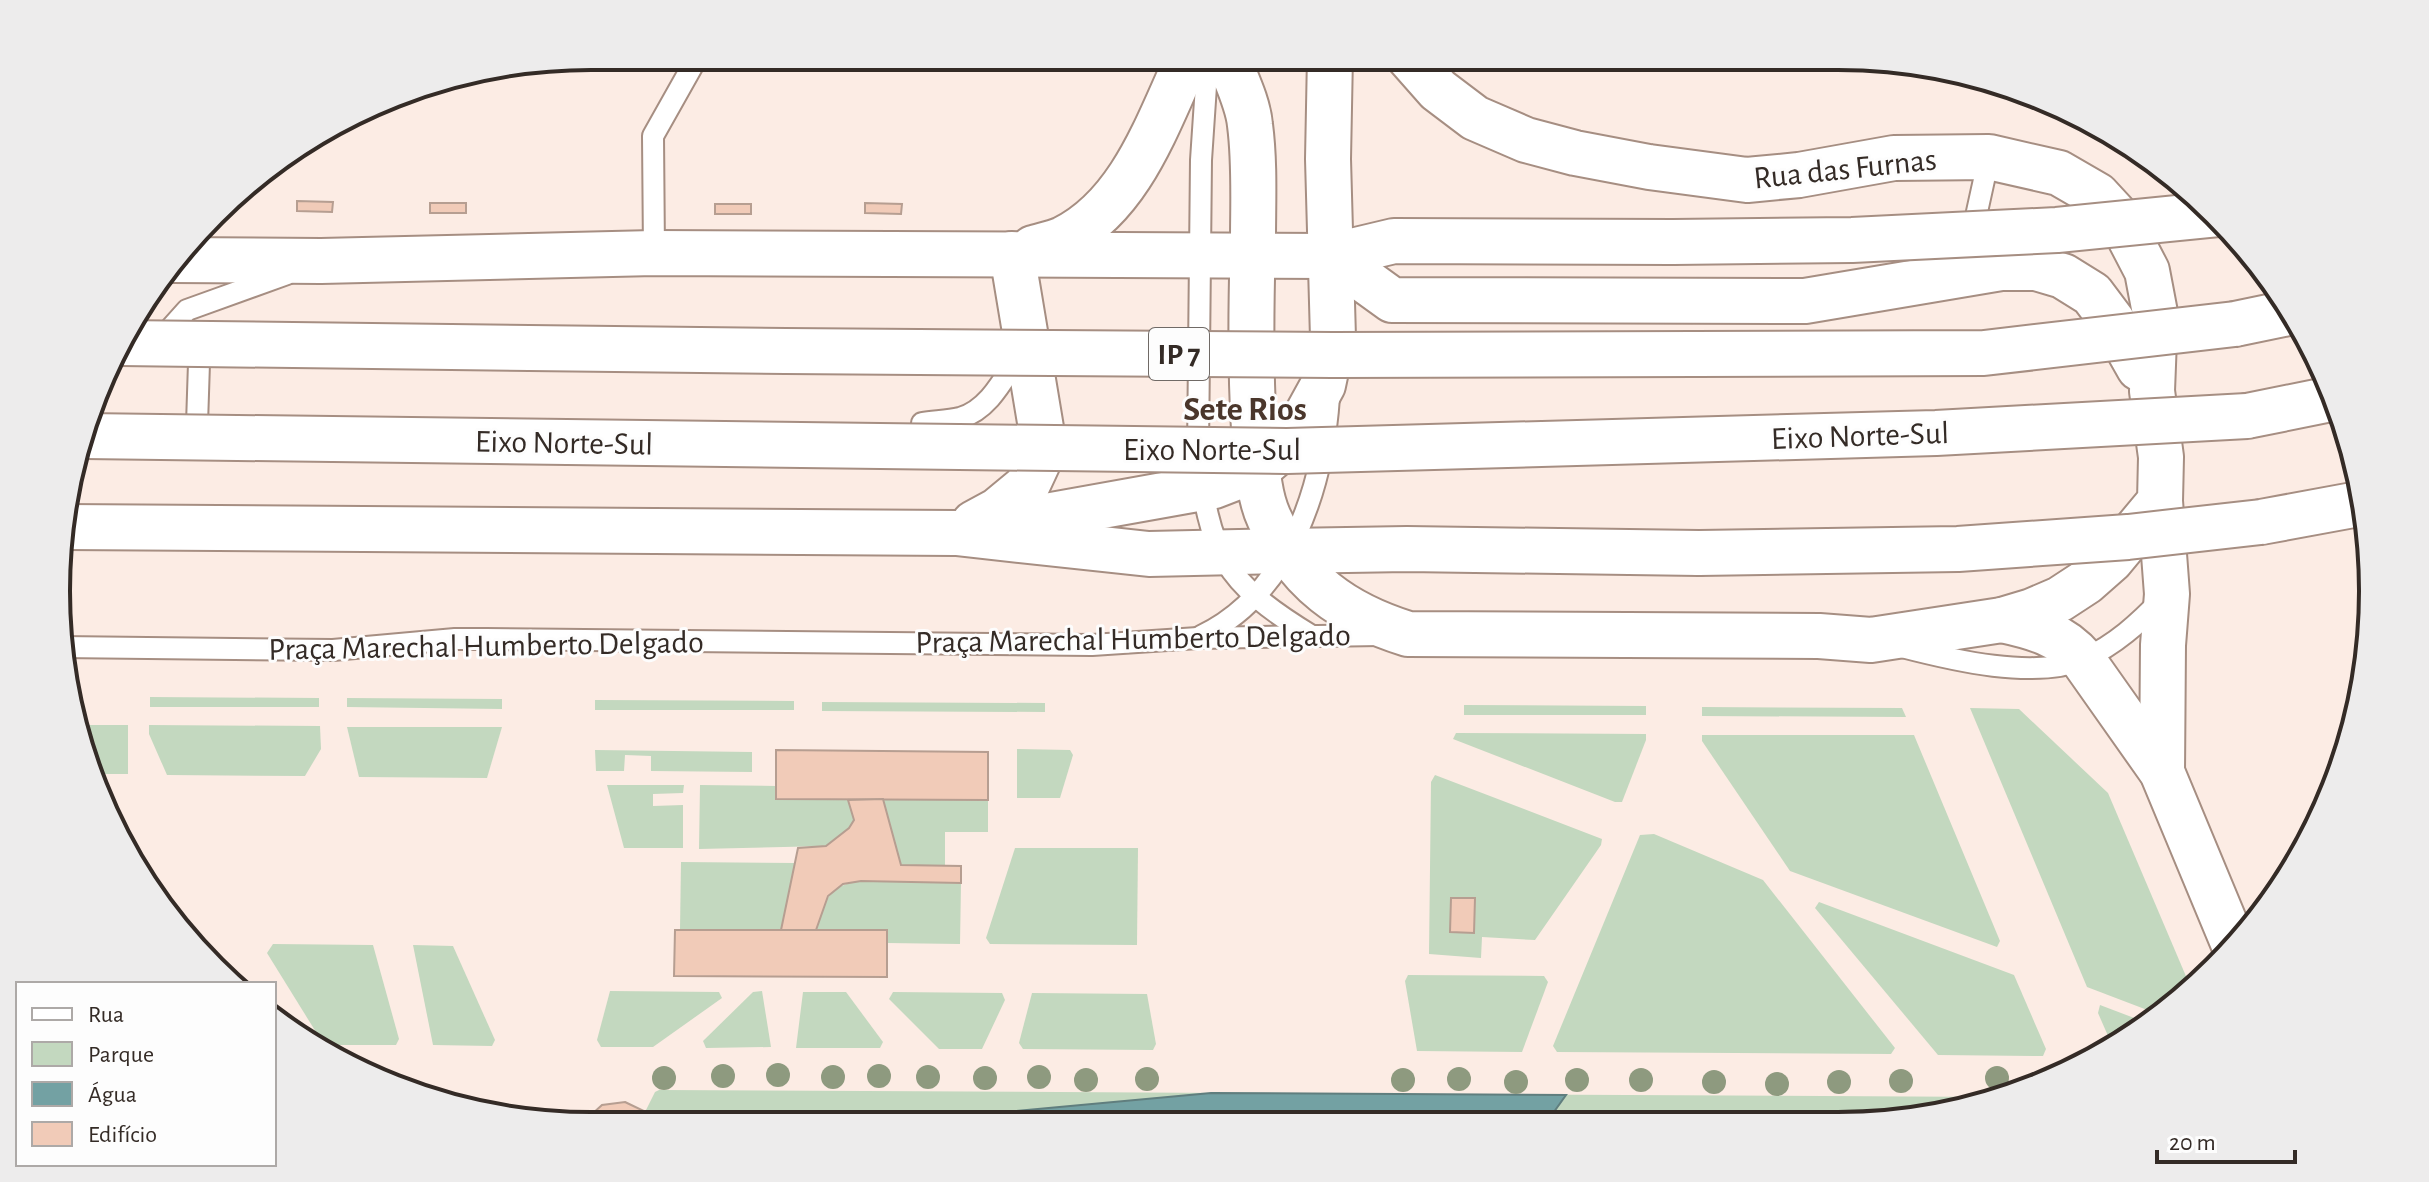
<svg xmlns="http://www.w3.org/2000/svg" width="2429" height="1182" font-family="'Alegreya Sans',sans-serif">
	<style>
		.green { fill: #c3d8bf }
		.water { fill: #73a1a3; stroke: #607e7e; stroke-width: 2 }
		.building { fill: #f1cbb8; stroke: #b69e91; stroke-width: 2 }
		.lines { fill: none; stroke-linecap: round; stroke-linejoin: round }
		.service-casing { stroke: #a68e82; stroke-width: 24 }
		.tertiary-casing { stroke: #a68e82; stroke-width: 48 }
		.primary-casing { stroke: #a68e82; stroke-width: 48 }
		.trunk-casing { stroke: #a68e82; stroke-width: 48 }
		.service { stroke: #fff; stroke-width: 20 }
		.tertiary { stroke: #fff; stroke-width: 44 }
		.primary { stroke: #fff; stroke-width: 44 }
		.trunk { stroke: #fff; stroke-width: 44 }
		.trunk-bridge-casing { stroke: #a68e82; stroke-width: 48; stroke-linecap: butt }
		.trunk-bridge { stroke: #fff; stroke-width: 44 }
		.tree { fill: #8e9a7f }
		.labels { text-anchor: middle; stroke-width: 6; stroke-linejoin: round; paint-order: stroke }
		.shield { fill: #fdfdfd; stroke: #706a66; stroke-width: 2 }
		.shield-label { font-size: 30px; font-weight: bold; fill: #342b26 }
		.street-label { font-size: 32px; fill: #342b26; stroke: #fdfdfd }
		.neighbourhood-label { font-size: 34px; font-weight: bold; fill: #4a362b; stroke: #fdfdfd }
		.rim { fill: none; stroke: #342b26; stroke-width: 4 }
	</style>
	<rect width="100%" height="100%" fill="#fcece4"/>
	<!-- green -->
	<g class="green">
		<path d="M150 697 319 698V707H150Z"/>
		<path d="M347 698 502 699V709L347 707Z"/>
		<path d="M595 700 794 701V710H595Z"/>
		<path d="M822 702 1045 703V712L822 711Z"/>
		<path d="M1464 705 1646 706V715H1464Z"/>
		<path d="M1702 707 1902 708 1906 717 1702 716Z"/>
		<path d="M1970 708 2019 709 2108 793 2191 988 2163 1016 2087 987Z"/>
		<path d="M80 725H128V774H95Z"/>
		<path d="M149 725 320 726 321 749 305 776 167 775 149 734Z"/>
		<path d="M347 727H502L487 778 359 777Z"/>
		<path d="M1456 733 1646 734V740L1622 802H1615L1453 739Z"/>
		<path d="M1702 735H1914L2000 941 1997 947 1790 871 1702 741Z"/>
		<path d="M1017 749 1070 750 1073 755 1060 798H1017Z"/>
		<path d="M595 750 752 752V772L651 771V756L625 755 624 771H596Z"/>
		<path d="M1435 775 1602 839 1601 845 1535 940 1482 937 1481 958 1429 954 1431 782Z"/>
		<path d="M607 785H684L683 793 653 794V806L683 805V848H624Z"/>
		<path d="M700 785 776 786V799L848 800 854 820 849 828 826 846 699 849Z"/>
		<path d="M883 799 988 800V832H945V866L901 865Z"/>
		<path d="M1654 834 1763 880 1895 1048 1891 1054 1557 1052 1553 1046 1640 835Z"/>
		<path d="M1015 848H1138L1137 945 990 944 986 938Z"/>
		<path d="M681 862 795 863 781 930H680Z"/>
		<path d="M861 881 961 883 960 944 887 943V930H816C824 901 828 885 861 881Z"/>
		<path d="M1819 902 2014 975 2046 1049 2043 1056 1938 1055 1815 908Z"/>
		<path d="M273 944 373 945 399 1039 396 1045H324L267 953Z"/>
		<path d="M413 945 453 946 495 1040 492 1046 433 1045Z"/>
		<path d="M1408 975 1544 976 1548 982 1522 1052 1417 1051 1405 981Z"/>
		<path d="M610 991 719 992 722 998 653 1047H601L597 1040Z"/>
		<path d="M762 991 771 1047 706 1048 703 1041 753 992Z"/>
		<path d="M803 992H846L883 1042 880 1048H796Z"/>
		<path d="M893 992 1002 993 1005 1000 982 1049H939L889 999Z"/>
		<path d="M1032 993 1147 994 1156 1044 1153 1050 1023 1049 1019 1043Z"/>
		<path d="M2100 1005 2150 1024 2112 1045 2098 1013Z"/>
		<path d="M659 1090 2000 1097 1908 1121 594 1126 597 1123 639 1124 655 1092Z"/>
	</g>
	<!-- water -->
	<path class="water" d="M1211 1093 1566 1095 1546 1123 1087 1124 1080 1122 1075 1124 928 1125 1005 1112Z"/>
	<!-- building -->
	<g class="building">
		<path d="M297 201 333 202 332 212 297 211Z"/>
		<rect x="430" y="203" width="36" height="10"/>
		<path d="M865 203 902 204 901 214 865 213Z"/>
		<rect x="715" y="204" width="36" height="10"/>
		<path d="M776 750 988 752V800L776 799Z"/>
		<path d="M883 799 901 865 961 866V883L861 881 843 884 828 896 816 930H781L798 848 826 846 849 828 854 820 848 800Z"/>
		<path d="M1451 898H1475L1474 933 1450 932Z"/>
		<path d="M675 930H887V977L674 976Z"/>
		<path d="M467 1102H482L493 1105 510 1118 486 1116 454 1106Z"/>
		<path d="M625 1102 646 1112 656 1126 580 1125 602 1105Z"/>
		<path d="M614 1115 630 1118 639 1126H594L602 1119Z"/>
	</g>
	<g class="lines">
		<!-- service casing -->
		<g class="service-casing">
			<g id="service">
				<path d="M1208 56 1201 160 1198 451C1209 553 1223 582 1312 636"/>
				<path d="M1971 239 1989 157"/>
				<path d="M654 253 653 136 698 56"/>
				<path d="M164 344 170 329 187 310 287 274"/>
				<path d="M922 423C934 421 948 421 960 418 989 410 1004 378 1020 354"/>
				<path d="M197 424 199 363"/>
				<path d="M1201 636C1289 594 1323 488 1329 397"/>
				<path d="M61 647 333 650 455 639H486L1092 645 1198 638 1380 635"/>
				<path d="M1902 647C1952 660 2035 680 2084 659 2115 645 2139 623 2162 599"/>
			</g>
		</g>
		<!-- tertiary casing -->
		<g class="tertiary-casing">
			<g id="tertiary">
				<path d="M2160 501 2167 594 2163 645 2162 772"/>
				<path d="M2002 620C2034 627 2061 634 2083 660L2162 772 2234 945"/>
			</g>
		</g>
		<!-- primary casing -->
		<g class="primary-casing">
			<g id="primary">
				<path d="M1227 56C1235 78 1248 102 1250 125 1255 163 1253 202 1253 240 1251 303 1250 366 1254 429 1257 457 1257 492 1269 518 1298 582 1344 614 1408 634L1819 636 1871 640 2002 620 2032 611 2060 599 2086 582 2111 560 2160 501 2161 457 2152 391 2155 313 2147 271 2121 221 2097 195 2059 173 1989 157 1894 158 1799 175 1747 180 1649 167 1575 153 1526 140 1475 118 1438 90 1408 56"/>
				<path d="M1033 248C1043 245 1054 243 1063 239 1132 205 1158 121 1189 56"/>
				<path d="M1331 256 1392 300 1805 301 2001 268H2036L2063 276 2092 294 2113 322 2139 368"/>
				<path d="M173 260 321 261 654 253 1331 256"/>
				<path d="M974 523 998 510 1027 486 1040 458 1041 428 1012 254"/>
				<path d="M1001 524 1214 486 1258 469 1277 453 1301 425 1323 385 1333 338 1328 159 1330 56"/>
				<path d="M65 527 956 533 1149 554 1287 551"/>
			</g>
		</g>
		<!-- trunk casing -->
		<g class="trunk-casing">
			<g id="trunk">
				<path d="M1331 256 1394 241 1673 242"/>
				<path d="M2235 324 2293 312"/>
				<path d="M2247 416 2336 398"/>
				<path d="M2261 522 2364 503"/>
				<path d="M1287 551 1407 549 1699 553"/>
			</g>
		</g>
		<!-- service -->
		<use href="#service" class="service"/>
		<!-- tertiary -->
		<use href="#tertiary" class="tertiary"/>
		<!-- primary -->
		<use href="#primary" class="primary"/>
		<!-- trunk -->
		<use href="#trunk" class="trunk"/>
		<!-- trunk-bridge casing -->
		<g class="trunk-bridge-casing">
			<g id="trunk-bridge">
				<path d="M1673 242 1852 240 2057 230 2218 214"/>
				<path d="M121 343 786 351 1333 355 1984 353 2235 324"/>
				<path d="M85 436 1287 451 1936 433 2247 416"/>
				<path d="M1699 553 1958 549 2128 537 2261 522"/>
			</g>
		</g>
		<!-- trunk-bridge -->
		<use href="#trunk-bridge" class="trunk-bridge"/>
	</g>
	<!-- trees -->
	<g class="tree">
		<circle cx="778" cy="1075" r="12"/>
		<circle cx="723" cy="1076" r="12"/>
		<circle cx="879" cy="1076" r="12"/>
		<circle cx="833" cy="1077" r="12"/>
		<circle cx="928" cy="1077" r="12"/>
		<circle cx="1039" cy="1077" r="12"/>
		<circle cx="664" cy="1078" r="12"/>
		<circle cx="985" cy="1078" r="12"/>
		<circle cx="1997" cy="1078" r="12"/>
		<circle cx="1147" cy="1079" r="12"/>
		<circle cx="1459" cy="1079" r="12"/>
		<circle cx="1086" cy="1080" r="12"/>
		<circle cx="1403" cy="1080" r="12"/>
		<circle cx="1577" cy="1080" r="12"/>
		<circle cx="1641" cy="1080" r="12"/>
		<circle cx="1901" cy="1081" r="12"/>
		<circle cx="1516" cy="1082" r="12"/>
		<circle cx="1714" cy="1082" r="12"/>
		<circle cx="1839" cy="1082" r="12"/>
		<circle cx="1777" cy="1084" r="12"/>
	</g>
	<g class="labels">
		<!-- shield labels -->
		<rect class="shield" x="1149" y="328" width="60" height="52" rx="6"/>
		<g class="shield-label">
			<text x="1179" y="364">IP 7</text>
		</g>
		<!-- street labels -->
		<g class="street-label">
			<text transform="translate(1845 168) rotate(-6)" y="11">Rua das Furnas</text>
			<text transform="translate(1860 435) rotate(-2)" y="11">Eixo Norte-Sul</text>
			<text transform="translate(564 442) rotate(1)" y="11">Eixo Norte-Sul</text>
			<text x="1212" y="460">Eixo Norte-Sul</text>
			<text transform="translate(1133 638) rotate(-1)" y="11">Praça Marechal Humberto Delgado</text>
			<text transform="translate(486 645) rotate(-1)" y="11">Praça Marechal Humberto Delgado</text>
		</g>
		<!-- neighbourhood labels -->
		<g class="neighbourhood-label">
			<text x="1245" y="420">Sete Rios</text>
		</g>
	</g>
	<!-- crop -->
	<path d="M0 0H2429V1182H0ZM591 70H1838A521 521 0 0 1 2359 591V591A521 521 0 0 1 1838 1112H591A521 521 0 0 1 70 591V591A521 521 0 0 1 591 70Z" fill="#edecec" fill-rule="evenodd"/>
	<path class="rim" d="M591 70H1838A521 521 0 0 1 2359 591V591A521 521 0 0 1 1838 1112H591A521 521 0 0 1 70 591V591A521 521 0 0 1 591 70Z"/>
	<!-- legend -->
	<rect x="16" y="982" width="260" height="184" fill="#fdfdfd" stroke="#ada9a7" stroke-width="2"/>
	<rect x="32" y="1008" width="40" height="12" fill="#ffffff" stroke="#ada9a7" stroke-width="2"/>
	<text x="88" y="1022" font-size="24" fill="#342b26">Rua</text>
	<rect x="32" y="1042" width="40" height="24" fill="#c3d8bf" stroke="#ada9a7" stroke-width="2"/>
	<text x="88" y="1062" font-size="24" fill="#342b26">Parque</text>
	<rect x="32" y="1082" width="40" height="24" fill="#73a1a3" stroke="#ada9a7" stroke-width="2"/>
	<text x="88" y="1102" font-size="24" fill="#342b26">Água</text>
	<rect x="32" y="1122" width="40" height="24" fill="#f1cbb8" stroke="#ada9a7" stroke-width="2"/>
	<text x="88" y="1142" font-size="24" fill="#342b26">Edifício</text>
	<!-- scale -->
	<path d="M2157 1150v12h138v-12" fill="none" stroke="#342b26" stroke-width="4"/>
	<text x="2169" y="1150" font-size="24" fill="#342b26" stroke="#fdfdfd" stroke-width="6" paint-order="stroke">20 m</text>
</svg>
